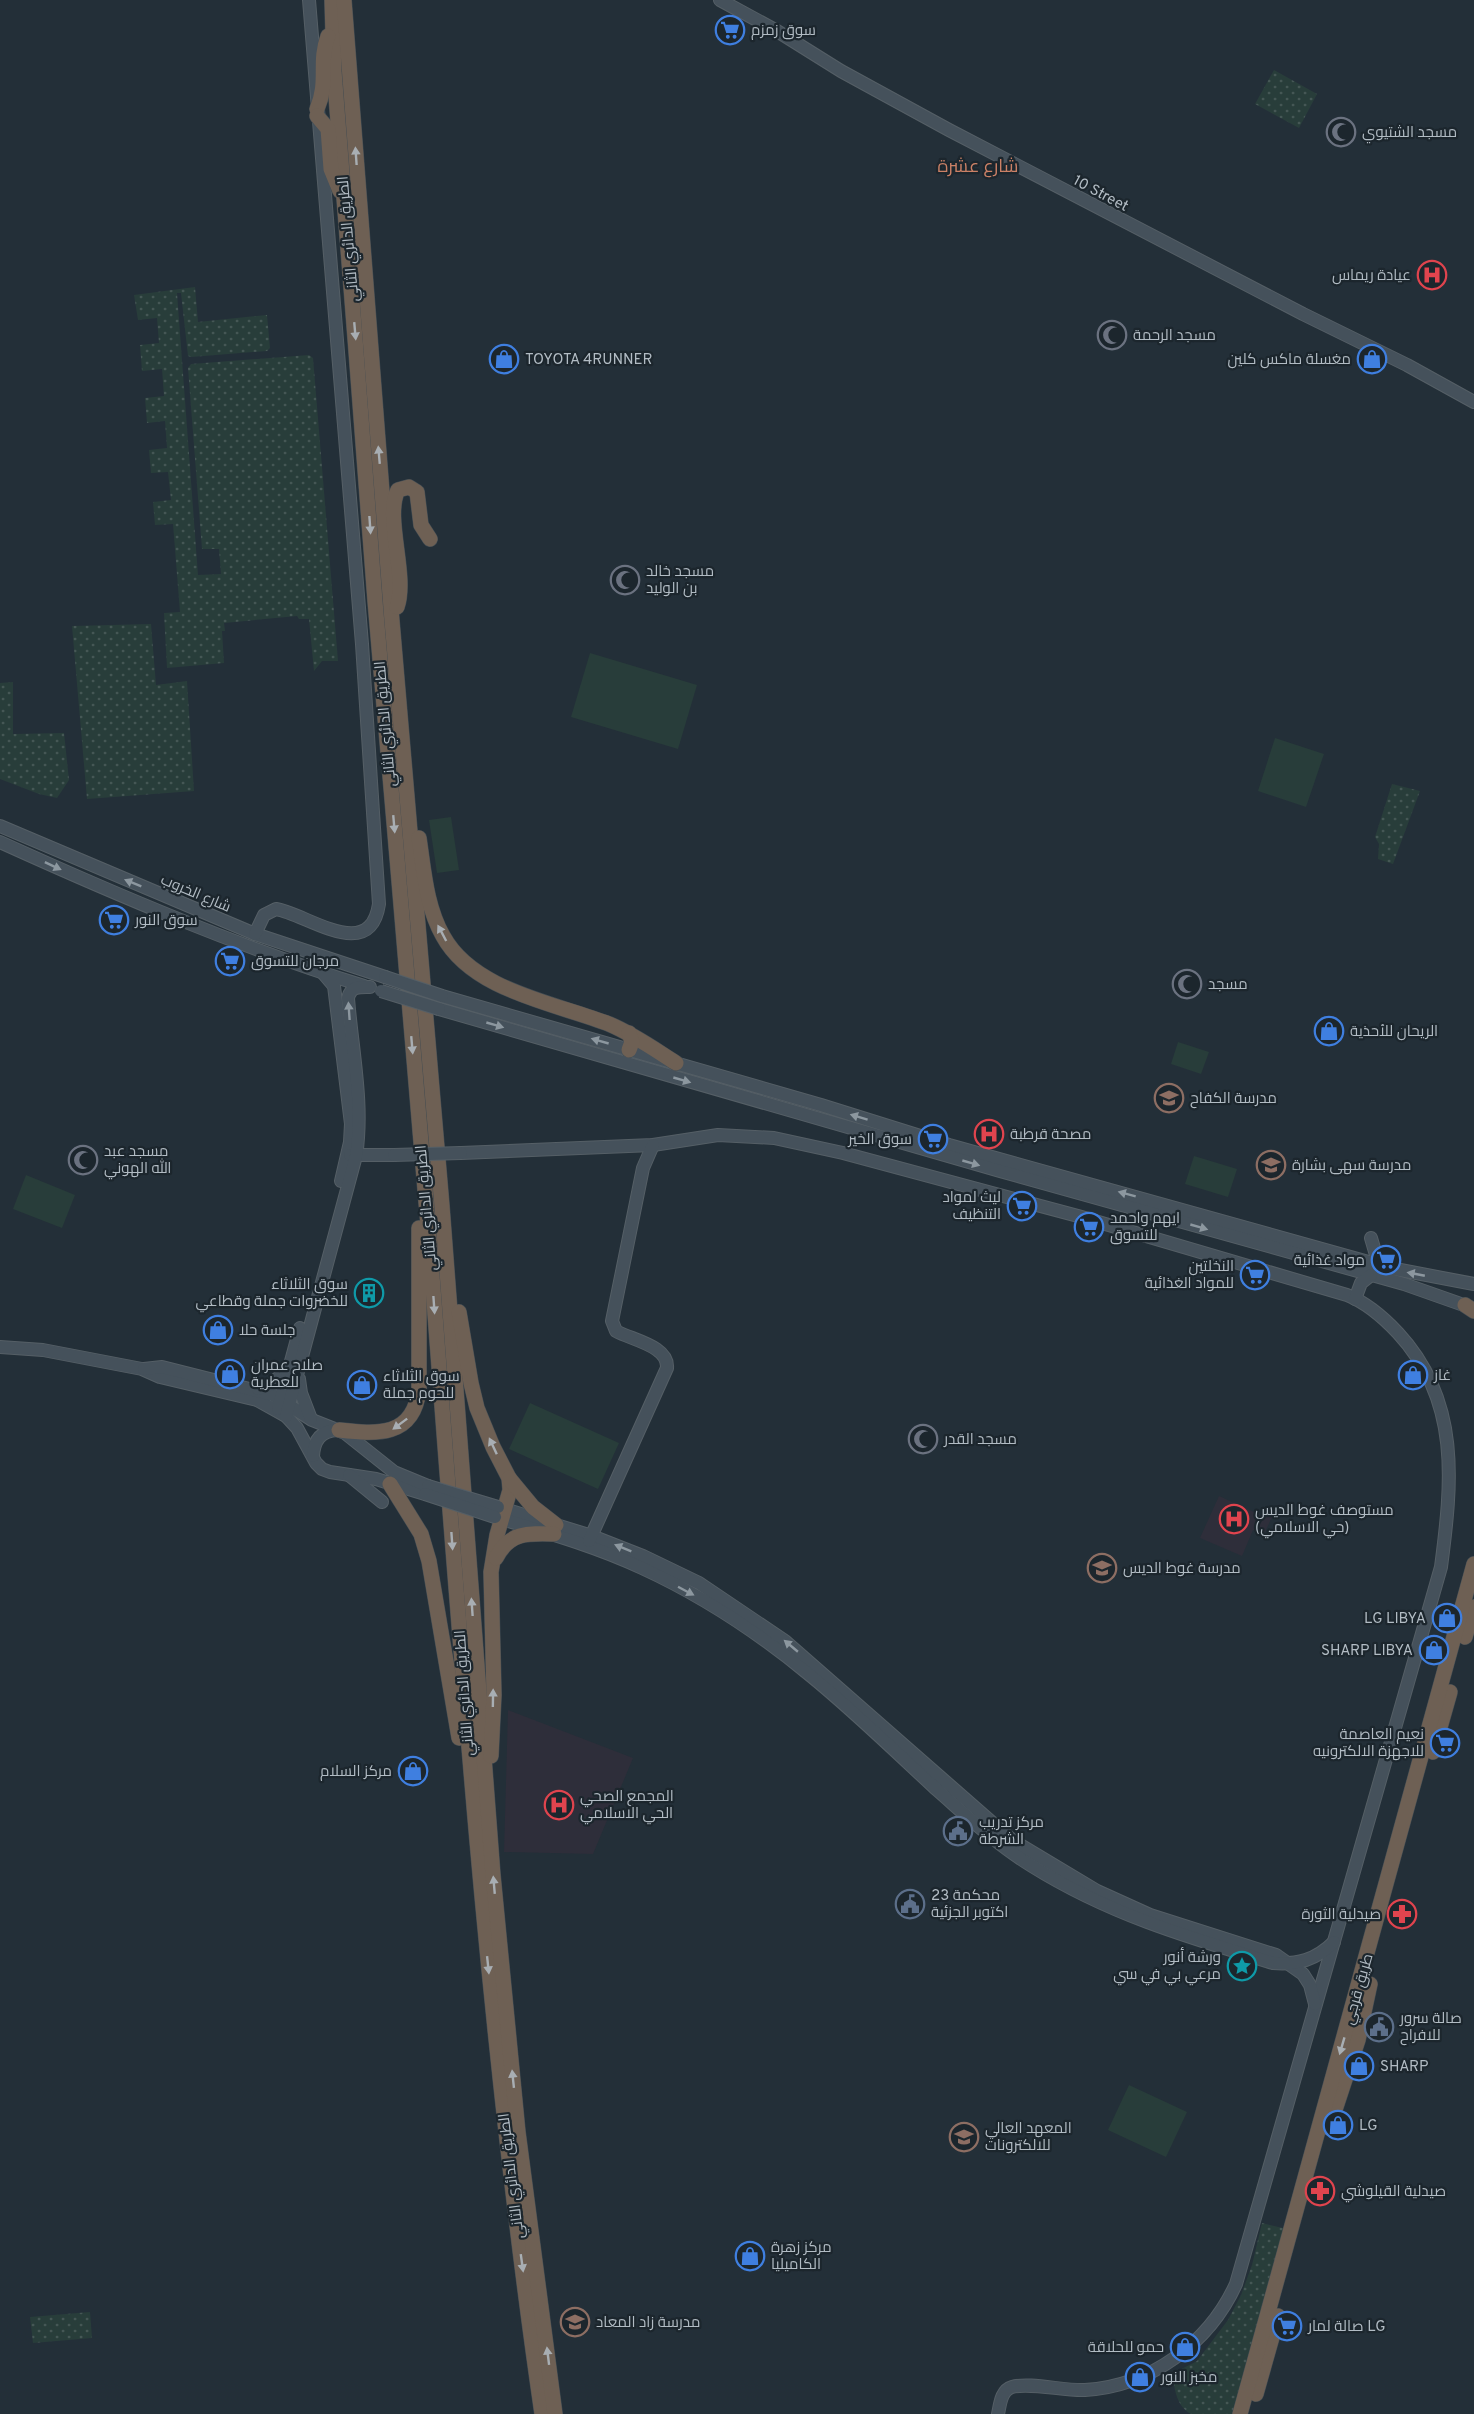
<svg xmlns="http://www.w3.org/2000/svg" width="1474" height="2414" font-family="Overpass,Cairo,sans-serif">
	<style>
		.medical { fill: #2e2e3a }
		.grass { fill: url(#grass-dots) }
		.park { fill: #283d3a }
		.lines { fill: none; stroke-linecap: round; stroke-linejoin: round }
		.secondary-casing { stroke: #555f66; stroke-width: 14 }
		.highway-casing { stroke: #424c53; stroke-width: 16 }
		.secondary { stroke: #45515b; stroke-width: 12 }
		.highway { stroke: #6e6054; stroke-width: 15 }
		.secondary-bridge-casing { stroke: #555f66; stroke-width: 14; stroke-linecap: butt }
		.secondary-bridge { stroke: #45515b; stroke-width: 12 }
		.oneway { fill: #a8aeb3 }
		.oneway2 { fill: #8c979f }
		.labels { text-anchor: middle; stroke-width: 4.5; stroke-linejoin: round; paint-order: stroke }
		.poi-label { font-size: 15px; fill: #b2bcc4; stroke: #1c262d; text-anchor: start }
		.street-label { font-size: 15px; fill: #b2bcc4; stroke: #1c262d }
		.quarter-label { font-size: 18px; fill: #cb8166; stroke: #1c262d }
	</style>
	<defs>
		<pattern id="grass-dots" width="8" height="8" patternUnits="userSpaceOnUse" patternTransform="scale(1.5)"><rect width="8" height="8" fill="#283d3a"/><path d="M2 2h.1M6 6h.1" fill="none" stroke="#455755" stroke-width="1.8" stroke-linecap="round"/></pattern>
	</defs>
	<rect width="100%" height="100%" fill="#232f38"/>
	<!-- medical -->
	<g class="medical">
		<path d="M1219 1496 1265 1517 1267 1515 1272 1517 1264 1534 1253 1530 1242 1556 1200 1538Z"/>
		<path d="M508 1710 633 1758 593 1854 504 1852Z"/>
	</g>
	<!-- grass -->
	<g class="grass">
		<path d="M1274 70 1317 94 1299 128 1255 104Z"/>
		<path d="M195 287 198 322 267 315 270 348 267 351 191 357 188 356 181 293H177L198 575 221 574 219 549H202L188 368 191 364 309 355 313 358 338 661H322L314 671 309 619H299L297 616 224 623 225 631H222L224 663 167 668 164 613 180 612 173 524 155 525 153 502 171 500 168 472 151 473 149 450 167 448 165 421 147 423 145 398 164 396 162 369 142 371 140 345 159 343 157 318 138 320 134 295Z"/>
		<path d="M151 624 156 685 187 681 194 791 87 799 72 626Z"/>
		<path d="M13 682V734L64 733 69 780 57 798 39 794 0 779V683Z"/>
		<path d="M1392 784 1420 791 1393 864 1378 859 1379 844 1375 837Z"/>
		<path d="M1262 2223 1287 2229 1236 2414H1191C1176 2406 1175 2389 1172 2374L1197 2361 1228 2320 1241 2295 1252 2265Z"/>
		<path d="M90 2312 92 2338 33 2343 30 2317Z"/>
	</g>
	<!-- park -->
	<g class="park">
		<path d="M590 653 697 685 678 749 571 717Z"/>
		<path d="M1275 738 1324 754 1306 807 1258 791Z"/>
		<path d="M451 817 459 870 437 873 429 820Z"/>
		<path d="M1178 1042 1209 1052 1201 1074 1171 1064Z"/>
		<path d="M1194 1156 1237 1169 1228 1197 1185 1184Z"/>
		<path d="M26 1175 75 1195 62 1228 13 1209Z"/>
		<path d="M530 1403 619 1443 598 1489 509 1449Z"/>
		<path d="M1129 2085 1187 2112 1166 2157 1108 2130Z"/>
	</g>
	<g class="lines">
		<!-- secondary casing -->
		<g class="secondary-casing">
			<g id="secondary">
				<path d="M720 0 777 31 841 71 949 130 1303 314 1407 365 1474 402"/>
				<path d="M0 826 255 934 385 977"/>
				<path d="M0 842C119 896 239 947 364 986"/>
				<path d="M255 934 264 915 276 909C307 914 370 964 379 904L362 644 309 0"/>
				<path d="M323 973 334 986 351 1124 350 1142 341 1181"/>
				<path d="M442 996 821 1105 949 1145 1390 1268 1474 1284"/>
				<path d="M439 1009 1000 1171 1404 1284 1472 1308"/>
				<path d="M461 1153 653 1145 718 1135 774 1138 843 1153 1078 1216 1347 1295C1367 1303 1384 1318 1398 1333 1461 1401 1452 1483 1441 1567L1236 2284C1209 2343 1151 2386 1085 2390 1064 2391 1030 2382 1012 2387 1001 2390 1000 2405 998 2414"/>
				<path d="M350 1155H394"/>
				<path d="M1371 1238 1376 1255 1387 1266"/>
				<path d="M1355 1299 1361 1283 1371 1275"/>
				<path d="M0 1347 43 1350 142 1369 160 1377 257 1400 286 1416 297 1428 316 1463 322 1469 330 1472 376 1479 425 1494"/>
				<path d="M144 1369 162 1367 273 1395 312 1420 345 1433 394 1472 428 1486"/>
				<path d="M299 1379 301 1393 311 1419"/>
				<path d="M258 1389 270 1385 288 1369"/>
				<path d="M278 1409 300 1328"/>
				<path d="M286 1416 356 1156C364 1104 352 1050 348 998 351 986 359 987 370 987"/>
				<path d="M313 1456C314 1440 321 1431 337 1430"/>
				<path d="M349 1475 382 1502"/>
				<path d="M498 1507 592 1536 643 1556 699 1583 785 1641 1012 1840 1097 1891 1150 1915 1276 1955 1303 1974 1310 1985 1315 2004"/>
				<path d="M495 1517C545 1532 595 1546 642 1568 703 1596 759 1633 811 1676 854 1711 895 1751 936 1789 967 1816 997 1845 1032 1866 1109 1914 1187 1937 1273 1963 1297 1965 1316 1960 1334 1942"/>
				<path d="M589 1541 667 1368C669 1346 632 1340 616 1331L612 1321 643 1168 653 1145"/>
			</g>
		</g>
		<!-- highway casing -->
		<g class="highway-casing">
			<g id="highway">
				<path d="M332 0 334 71C349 248 361 424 375 601 393 817 413 1033 430 1249 460 1638 486 2028 542 2414"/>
				<path d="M344 0 392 621 442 1206 493 1875 518 2132 555 2414"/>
				<path d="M317 109C329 81 318 63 328 36"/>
				<path d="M317 116 328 129 331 169 340 191"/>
				<path d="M397 607C408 575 384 517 398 490L409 487 417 492 421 525 430 539"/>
				<path d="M419 838C424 871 426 906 443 936 473 991 555 1003 609 1024 633 1034 654 1049 676 1063"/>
				<path d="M629 1050 632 1042 629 1033"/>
				<path d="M1465 1305 1474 1311"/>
				<path d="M459 1312 471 1383 477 1408 493 1447 509 1478 510 1490 497 1535 491 1572 494 1695 491 1756"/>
				<path d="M339 1430C376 1434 414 1438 419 1389V1228"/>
				<path d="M509 1478 533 1507 556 1525"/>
				<path d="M390 1484 421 1534 429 1561 459 1738"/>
				<path d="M496 1558C509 1532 528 1533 554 1534"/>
				<path d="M1465 1637 1474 1607"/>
				<path d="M1433 1752 1450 1692"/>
				<path d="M1329 2128 1358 2040 1370 1984"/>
				<path d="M1256 2394 1278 2316"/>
				<path d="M1240 2414 1474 1564"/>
			</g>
		</g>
		<!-- secondary -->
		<use href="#secondary" class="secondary"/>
		<!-- highway -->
		<use href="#highway" class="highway"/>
		<!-- secondary-bridge casing -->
		<g class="secondary-bridge-casing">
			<g id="secondary-bridge">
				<path d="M385 977 442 996"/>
				<path d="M381 991 439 1009"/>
				<path d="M394 1155 461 1153"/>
				<path d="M428 1486 498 1507"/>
				<path d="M425 1494 495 1517"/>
			</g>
		</g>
		<!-- secondary-bridge -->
		<use href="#secondary-bridge" class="secondary-bridge"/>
	</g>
	<!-- one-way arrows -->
	<defs><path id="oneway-solid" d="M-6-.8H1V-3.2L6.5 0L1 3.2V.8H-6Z" transform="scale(1.5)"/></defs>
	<g class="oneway">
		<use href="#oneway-solid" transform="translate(356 156) rotate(-94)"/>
		<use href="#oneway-solid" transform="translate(355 331) rotate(85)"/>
		<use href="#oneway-solid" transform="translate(379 455) rotate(-95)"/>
		<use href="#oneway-solid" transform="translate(370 525) rotate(86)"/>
		<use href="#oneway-solid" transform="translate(394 824) rotate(85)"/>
		<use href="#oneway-solid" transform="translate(442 933) rotate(-118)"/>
		<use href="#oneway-solid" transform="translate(412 1045) rotate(85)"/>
		<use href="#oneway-solid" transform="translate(434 1305) rotate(86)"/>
		<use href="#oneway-solid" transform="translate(400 1424) rotate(143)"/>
		<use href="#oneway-solid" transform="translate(493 1446) rotate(-115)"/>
		<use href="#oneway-solid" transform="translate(452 1541) rotate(86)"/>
		<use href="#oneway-solid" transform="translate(472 1607) rotate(-94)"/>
		<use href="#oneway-solid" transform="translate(493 1698) rotate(-89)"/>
		<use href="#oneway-solid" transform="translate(494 1885) rotate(-95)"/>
		<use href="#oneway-solid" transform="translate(488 1965) rotate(84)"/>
		<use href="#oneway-solid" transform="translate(1342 2046) rotate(106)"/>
		<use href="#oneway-solid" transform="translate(513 2079) rotate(-96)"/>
		<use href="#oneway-solid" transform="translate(522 2263) rotate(82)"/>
		<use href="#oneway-solid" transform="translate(548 2356) rotate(-97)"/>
	</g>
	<g class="oneway2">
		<use href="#oneway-solid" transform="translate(53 866) rotate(25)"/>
		<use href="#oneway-solid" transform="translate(133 883) rotate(-158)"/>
		<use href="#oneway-solid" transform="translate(349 1011) rotate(-94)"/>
		<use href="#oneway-solid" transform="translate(495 1025) rotate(16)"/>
		<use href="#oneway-solid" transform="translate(600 1041) rotate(-164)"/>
		<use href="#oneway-solid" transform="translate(682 1080) rotate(16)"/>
		<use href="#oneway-solid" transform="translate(859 1117) rotate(-163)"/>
		<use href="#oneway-solid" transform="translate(971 1163) rotate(16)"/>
		<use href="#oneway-solid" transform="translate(1127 1194) rotate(-165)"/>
		<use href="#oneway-solid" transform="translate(1199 1227) rotate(16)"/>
		<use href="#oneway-solid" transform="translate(1416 1274) rotate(-169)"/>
		<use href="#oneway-solid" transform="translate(623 1548) rotate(-158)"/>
		<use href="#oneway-solid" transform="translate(686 1591) rotate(28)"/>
		<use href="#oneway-solid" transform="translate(791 1646) rotate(-140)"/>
	</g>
	<!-- icons -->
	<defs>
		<g id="supermarket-ring" transform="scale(1.5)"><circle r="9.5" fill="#1c262d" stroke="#3f7fe0" stroke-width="1.5"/><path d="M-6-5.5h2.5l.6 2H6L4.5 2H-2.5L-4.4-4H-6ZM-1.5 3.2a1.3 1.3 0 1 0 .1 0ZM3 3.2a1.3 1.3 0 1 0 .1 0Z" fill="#3f7fe0"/></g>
		<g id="mosque-ring" transform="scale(1.5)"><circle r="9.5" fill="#1c262d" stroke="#6b7280" stroke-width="1.5"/><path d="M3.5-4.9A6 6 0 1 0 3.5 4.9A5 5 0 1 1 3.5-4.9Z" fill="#6b7280"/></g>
		<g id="hospital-ring" transform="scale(1.5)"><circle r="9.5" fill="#1c262d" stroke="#e0444e" stroke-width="1.5"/><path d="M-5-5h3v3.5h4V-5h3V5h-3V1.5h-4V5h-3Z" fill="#e0444e"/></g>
		<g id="shop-ring" transform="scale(1.5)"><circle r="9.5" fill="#1c262d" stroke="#3f7fe0" stroke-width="1.5"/><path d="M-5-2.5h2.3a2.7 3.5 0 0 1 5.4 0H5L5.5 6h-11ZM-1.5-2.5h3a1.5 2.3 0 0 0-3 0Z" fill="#3f7fe0"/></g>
		<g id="school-ring" transform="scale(1.5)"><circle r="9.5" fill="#1c262d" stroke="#8d6e63" stroke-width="1.5"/><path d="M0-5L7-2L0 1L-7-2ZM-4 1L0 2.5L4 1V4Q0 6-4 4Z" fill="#8d6e63"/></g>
		<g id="building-ring" transform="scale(1.5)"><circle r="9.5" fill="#1c262d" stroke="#0f9aa8" stroke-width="1.5"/><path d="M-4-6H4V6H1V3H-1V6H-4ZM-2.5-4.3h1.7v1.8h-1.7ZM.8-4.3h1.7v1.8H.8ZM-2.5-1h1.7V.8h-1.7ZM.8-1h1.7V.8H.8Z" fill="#0f9aa8"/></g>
		<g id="civic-ring" transform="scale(1.5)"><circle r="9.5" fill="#1c262d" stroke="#5c6f8a" stroke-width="1.5"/><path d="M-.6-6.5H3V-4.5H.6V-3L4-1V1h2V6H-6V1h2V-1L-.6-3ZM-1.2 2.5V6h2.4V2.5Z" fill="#5c6f8a"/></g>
		<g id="pharmacy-ring" transform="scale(1.5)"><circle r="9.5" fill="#1c262d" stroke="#e0444e" stroke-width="1.5"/><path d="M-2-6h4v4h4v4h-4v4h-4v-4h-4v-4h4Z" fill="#e0444e"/></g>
		<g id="sight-ring" transform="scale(1.5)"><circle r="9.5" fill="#1c262d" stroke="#0f9aa8" stroke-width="1.5"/><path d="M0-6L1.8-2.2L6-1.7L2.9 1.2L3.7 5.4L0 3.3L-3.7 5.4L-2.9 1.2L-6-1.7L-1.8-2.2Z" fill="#0f9aa8"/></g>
		<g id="university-ring" transform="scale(1.5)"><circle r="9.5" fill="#1c262d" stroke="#8d6e63" stroke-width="1.5"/><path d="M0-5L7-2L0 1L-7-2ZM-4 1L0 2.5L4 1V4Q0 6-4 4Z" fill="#8d6e63"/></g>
	</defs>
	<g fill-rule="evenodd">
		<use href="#supermarket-ring" x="730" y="30"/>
		<use href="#mosque-ring" x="1341" y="132"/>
		<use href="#hospital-ring" x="1432" y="275"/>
		<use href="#mosque-ring" x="1112" y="335"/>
		<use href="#shop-ring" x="504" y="359"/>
		<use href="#shop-ring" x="1372" y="359"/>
		<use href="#mosque-ring" x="625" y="580"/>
		<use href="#supermarket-ring" x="114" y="920"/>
		<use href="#supermarket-ring" x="230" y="961"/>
		<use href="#mosque-ring" x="1187" y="984"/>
		<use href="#shop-ring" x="1329" y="1031"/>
		<use href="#school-ring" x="1169" y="1098"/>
		<use href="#hospital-ring" x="989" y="1134"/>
		<use href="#supermarket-ring" x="933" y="1139"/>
		<use href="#mosque-ring" x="83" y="1160"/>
		<use href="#school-ring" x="1271" y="1165"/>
		<use href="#supermarket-ring" x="1022" y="1206"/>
		<use href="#supermarket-ring" x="1089" y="1227"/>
		<use href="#supermarket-ring" x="1386" y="1260"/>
		<use href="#supermarket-ring" x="1255" y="1275"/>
		<use href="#building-ring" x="369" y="1293"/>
		<use href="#shop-ring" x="218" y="1330"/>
		<use href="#shop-ring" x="230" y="1374"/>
		<use href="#shop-ring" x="1413" y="1375"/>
		<use href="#shop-ring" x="362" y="1385"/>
		<use href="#mosque-ring" x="923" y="1439"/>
		<use href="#hospital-ring" x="1234" y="1519"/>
		<use href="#school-ring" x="1102" y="1568"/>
		<use href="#shop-ring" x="1447" y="1618"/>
		<use href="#shop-ring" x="1434" y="1650"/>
		<use href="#supermarket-ring" x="1445" y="1743"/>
		<use href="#shop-ring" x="413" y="1771"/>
		<use href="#hospital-ring" x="559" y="1805"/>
		<use href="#civic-ring" x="958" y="1831"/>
		<use href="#civic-ring" x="910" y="1904"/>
		<use href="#pharmacy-ring" x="1402" y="1914"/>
		<use href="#sight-ring" x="1242" y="1966"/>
		<use href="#civic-ring" x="1379" y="2027"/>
		<use href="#shop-ring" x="1359" y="2066"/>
		<use href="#shop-ring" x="1338" y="2125"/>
		<use href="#university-ring" x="964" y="2137"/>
		<use href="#pharmacy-ring" x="1320" y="2191"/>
		<use href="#shop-ring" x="750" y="2256"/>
		<use href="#school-ring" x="575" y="2322"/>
		<use href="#supermarket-ring" x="1287" y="2326"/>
		<use href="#shop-ring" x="1185" y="2347"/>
		<use href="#shop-ring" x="1140" y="2377"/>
	</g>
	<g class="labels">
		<!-- poi labels -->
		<g class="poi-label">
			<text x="751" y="35">سوق زمزم</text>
			<text x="1362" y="137">مسجد الشتيوي</text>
			<text x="1411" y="280" text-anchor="end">عيادة ريماس</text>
			<text x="1133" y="340">مسجد الرحمة</text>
			<text x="525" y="364">TOYOTA 4RUNNER</text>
			<text x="1351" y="364" text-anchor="end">مغسلة ماكس كلين</text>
			<text x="646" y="576">مسجد خالد<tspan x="646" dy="17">بن الوليد</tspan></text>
			<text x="135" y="925">سوق النور</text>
			<text x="251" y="966">مرجان للتسوق</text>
			<text x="1208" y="989">مسجد</text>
			<text x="1350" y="1036">الريحان للأحذية</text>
			<text x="1190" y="1103">مدرسة الكفاح</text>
			<text x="1010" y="1139">مصحة قرطبة</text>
			<text x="912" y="1144" text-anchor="end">سوق الخير</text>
			<text x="104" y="1156">مسجد عبد<tspan x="104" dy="17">الله الهوني</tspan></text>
			<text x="1292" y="1170">مدرسة سهى بشارة</text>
			<text x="1001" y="1202" text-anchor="end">ليث لمواد<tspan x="1001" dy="17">التنظيف</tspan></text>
			<text x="1110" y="1223">ايهم واحمد<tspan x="1110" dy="17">للتسوق</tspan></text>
			<text x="1365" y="1265" text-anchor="end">مواد غذائية</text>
			<text x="1234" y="1271" text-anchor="end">النخلتين<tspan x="1234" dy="17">للمواد الغذائية</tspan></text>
			<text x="348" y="1289" text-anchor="end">سوق الثلاثاء<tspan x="348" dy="17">للخضروات جملة وقطاعي</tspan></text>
			<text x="239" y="1335">جلسة حلا</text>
			<text x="251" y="1370">صلاح عمران<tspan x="251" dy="17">للعطرية</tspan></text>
			<text x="1434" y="1380">غاز</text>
			<text x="383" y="1381">سوق الثلاثاء<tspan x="383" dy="17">للحوم جملة</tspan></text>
			<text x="944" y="1444">مسجد القدر</text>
			<text x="1255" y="1515">مستوصف غوط الديس<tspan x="1255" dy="17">(حي الاسلامي)</tspan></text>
			<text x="1123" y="1573">مدرسة غوط الديس</text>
			<text x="1426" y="1623" text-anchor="end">LG LIBYA</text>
			<text x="1413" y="1655" text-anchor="end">SHARP LIBYA</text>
			<text x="1424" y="1739" text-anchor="end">نعيم العاصمة<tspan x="1424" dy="17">للاجهزة الالكترونيه</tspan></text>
			<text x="392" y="1776" text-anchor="end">مركز السلام</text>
			<text x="580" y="1801">المجمع الصحي<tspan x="580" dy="17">الحي الاسلامي</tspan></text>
			<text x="979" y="1827">مركز تدريب<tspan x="979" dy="17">الشرطة</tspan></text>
			<text x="931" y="1900">محكمة 23<tspan x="931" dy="17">اكتوبر الجزئية</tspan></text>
			<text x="1381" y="1919" text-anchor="end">صيدلية الثورة</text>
			<text x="1221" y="1962" text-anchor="end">ورشة أنور<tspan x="1221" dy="17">مرعي بي في سي</tspan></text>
			<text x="1400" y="2023">صالة سرور<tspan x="1400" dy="17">للافراح</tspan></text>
			<text x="1380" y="2071">SHARP</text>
			<text x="1359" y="2130">LG</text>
			<text x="985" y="2133">المعهد العالي<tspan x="985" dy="17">للالكترونات</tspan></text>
			<text x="1341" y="2196">صيدلية القيلوشي</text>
			<text x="771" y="2252">مركز زهرة<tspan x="771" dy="17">الكاميليا</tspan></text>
			<text x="596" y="2327">مدرسة زاد المعاد</text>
			<text x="1308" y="2331">صالة لمار LG</text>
			<text x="1164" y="2352" text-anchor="end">حمو للحلاقة</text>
			<text x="1161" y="2382">مخبز النور</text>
		</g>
		<!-- street labels -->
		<g class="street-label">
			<text transform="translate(1101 193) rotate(28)" y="5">10 Street</text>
			<text transform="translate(348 239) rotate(-95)" y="5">الطريق الدائري الثاني</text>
			<text transform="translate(385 724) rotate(-95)" y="5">الطريق الدائري الثاني</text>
			<text transform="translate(196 893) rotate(23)" y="5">شارع الخروب</text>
			<text transform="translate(426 1208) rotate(-95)" y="5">الطريق الدائري الثاني</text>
			<text transform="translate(464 1693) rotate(-94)" y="5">الطريق الدائري الثاني</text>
			<text transform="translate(1358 1989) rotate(-74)" y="5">طريق قرجي</text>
			<text transform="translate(511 2176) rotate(-97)" y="5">الطريق الدائري الثاني</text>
		</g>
		<!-- quarter labels -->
		<g class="quarter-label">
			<text x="978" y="172">شارع عشرة</text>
		</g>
	</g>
</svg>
